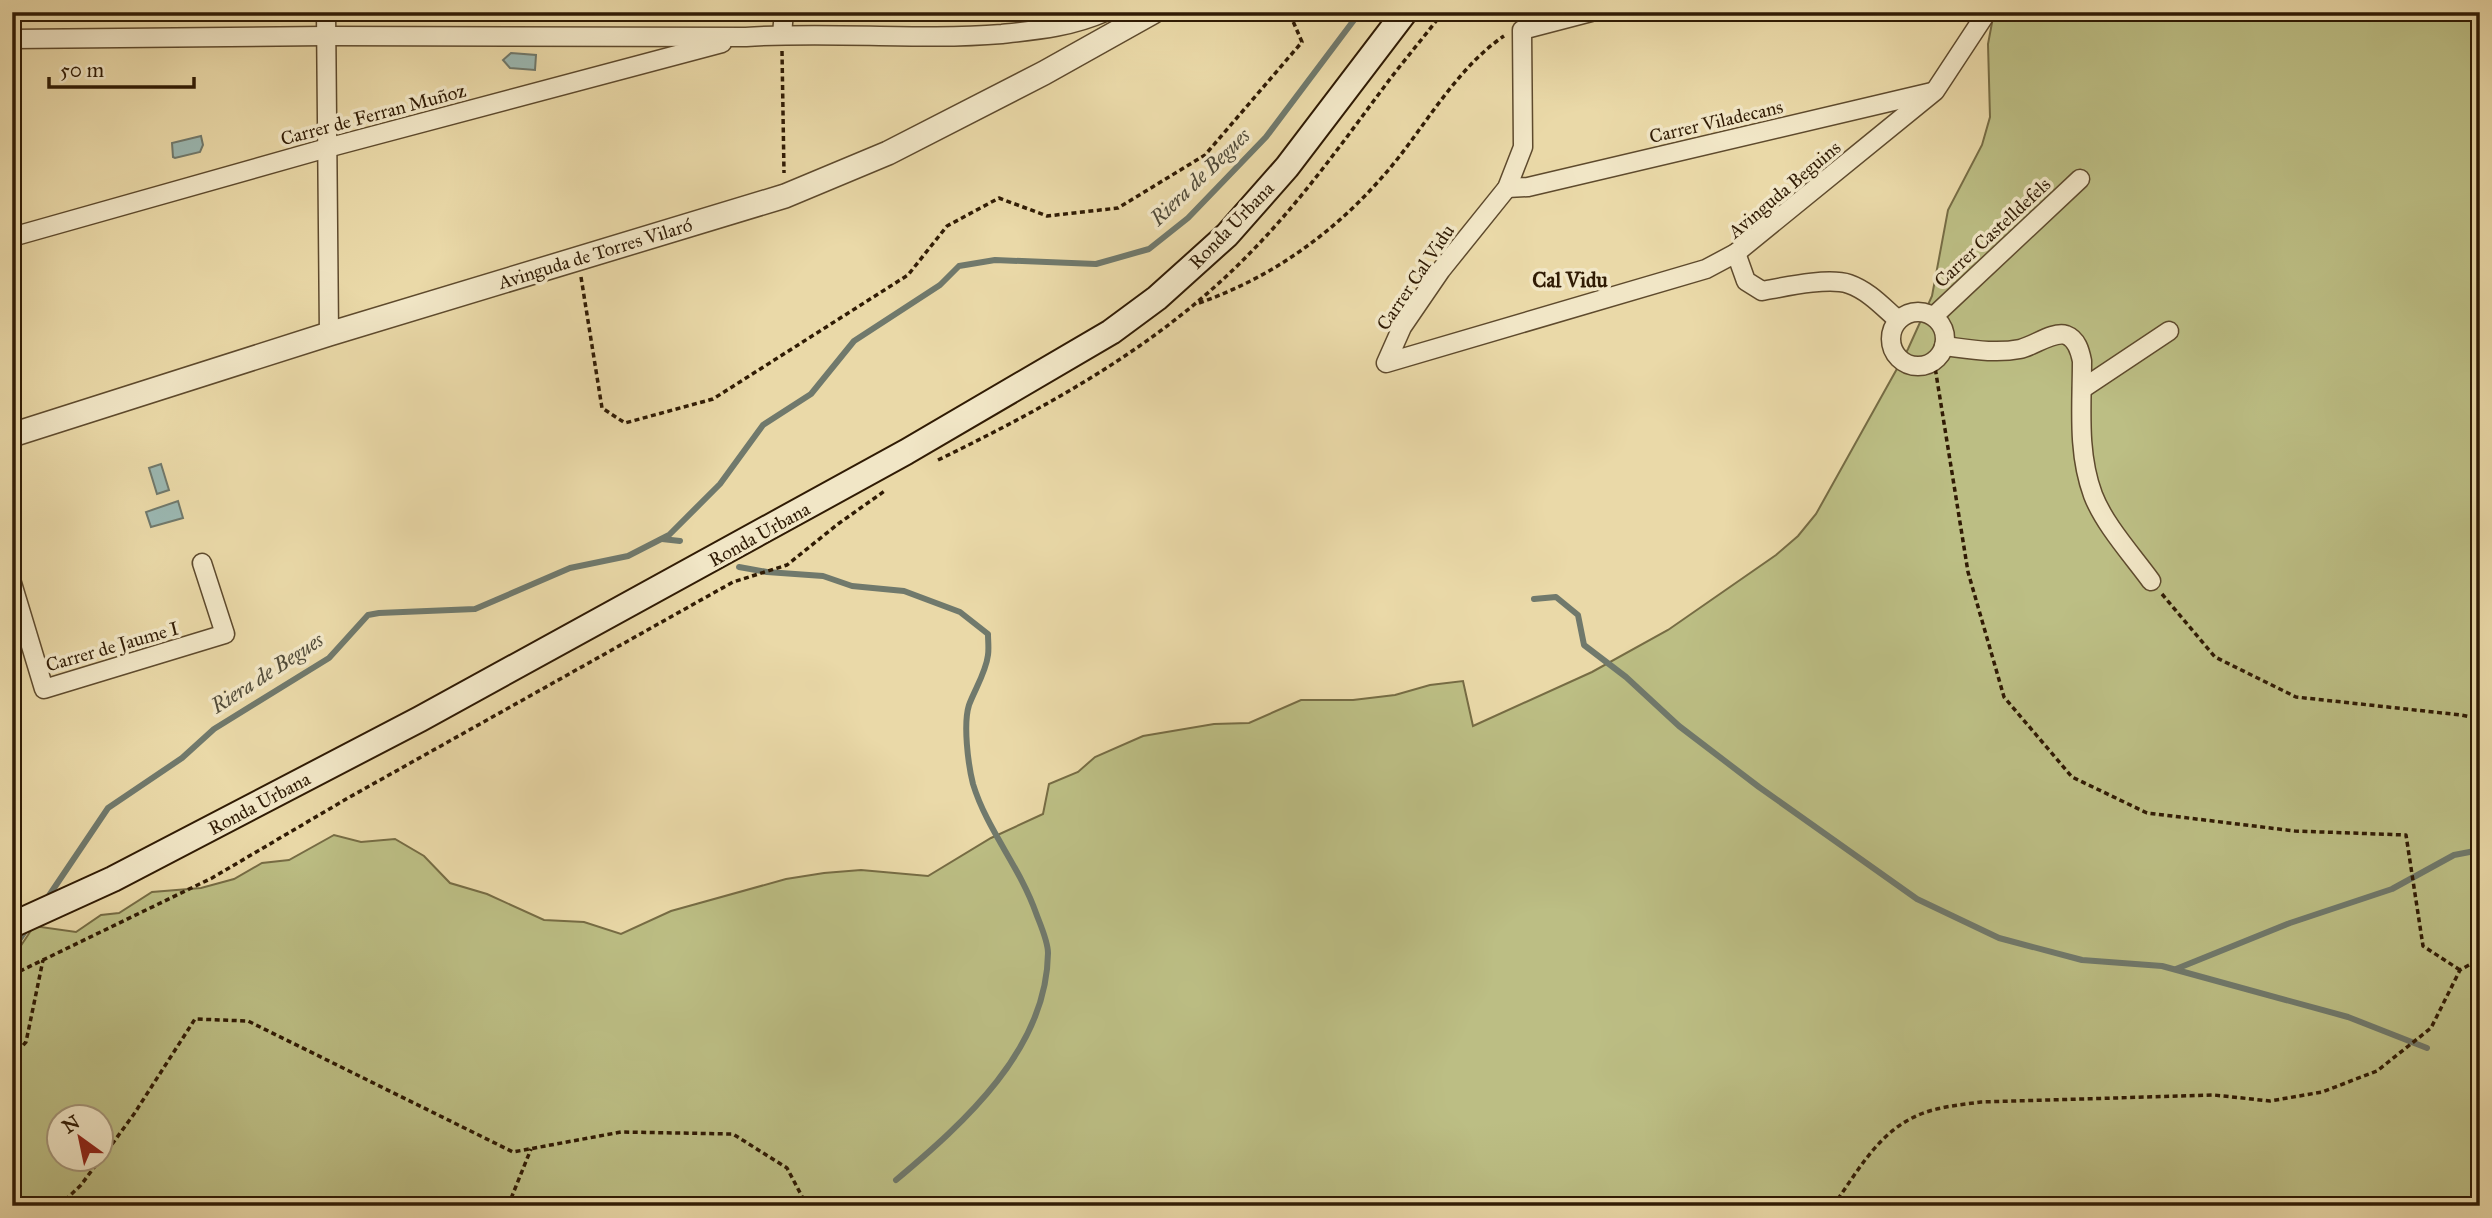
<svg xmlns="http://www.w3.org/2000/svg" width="2492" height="1218" font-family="'IM FELL Great Primer',serif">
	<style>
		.green { fill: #bcbe84; stroke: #766c44; stroke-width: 2; fill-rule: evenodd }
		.water { fill: #9bb8b2; stroke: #70796c; stroke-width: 2 }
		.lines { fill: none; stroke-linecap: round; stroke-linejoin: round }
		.stream { stroke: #70796c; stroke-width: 6 }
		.minor-casing { stroke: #5e4a2d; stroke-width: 21 }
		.tertiary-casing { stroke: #5e4a2d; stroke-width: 26 }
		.secondary-casing { stroke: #301b04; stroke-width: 28 }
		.path { stroke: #301b04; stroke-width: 3.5; stroke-dasharray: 5 3.5; stroke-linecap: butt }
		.minor { stroke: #f1e6c6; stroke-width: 18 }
		.tertiary { stroke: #f1e6c6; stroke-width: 23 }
		.secondary { stroke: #f1e6c6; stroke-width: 24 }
		.labels { text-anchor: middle; stroke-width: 7; stroke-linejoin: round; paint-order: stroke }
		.street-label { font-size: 19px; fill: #301b04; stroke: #f1e6c6 }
		.water-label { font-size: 21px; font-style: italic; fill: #504a38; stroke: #f1e6c6 }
		.neighbourhood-label { font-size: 21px; font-weight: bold; fill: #301b04; stroke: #f1e6c6 }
	</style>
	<rect width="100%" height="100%" fill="#ead9a8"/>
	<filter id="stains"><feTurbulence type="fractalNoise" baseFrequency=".00286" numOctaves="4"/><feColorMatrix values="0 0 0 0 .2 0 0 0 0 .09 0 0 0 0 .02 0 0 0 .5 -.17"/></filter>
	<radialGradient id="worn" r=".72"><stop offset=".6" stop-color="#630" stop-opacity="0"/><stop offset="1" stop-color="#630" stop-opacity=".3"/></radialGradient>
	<!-- green -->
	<path class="green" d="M1994 12H2480V1206H12V959L34 926 76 932 101 915 119 913 152 892 201 888 234 879 262 863 289 860 334 835 361 842 395 839 424 856 450 883 487 894 544 920 584 922 621 934 671 911 786 879 824 873 861 870 928 876 991 838 1043 814 1049 784 1078 772 1095 757 1143 736 1214 724 1249 723 1301 700H1353L1395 695 1430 685 1463 681 1473 726 1592 672 1668 630 1776 555 1798 536 1816 514 1908 349 1932 296 1948 210 1982 145 1990 117 1988 44ZM60 1116H102V1158H60Z"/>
	<!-- water -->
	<g class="water">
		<path d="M511 53 536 55 535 70 510 68 503 60Z"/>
		<path d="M201 136 203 145 200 152 175 158 173 157 172 143Z"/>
		<path d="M161 464 169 490 157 494 149 468Z"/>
		<path d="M178 501 183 518 151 527 146 512Z"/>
	</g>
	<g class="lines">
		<!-- stream -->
		<g class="stream">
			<path d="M662 539 680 541"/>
			<path d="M739 567 767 572 823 576 852 586 904 591 960 612 988 634C988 641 989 648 988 655 986 672 975 689 969 705 963 724 968 764 973 784 987 830 1020 867 1036 913 1040 924 1048 941 1048 953 1047 1049 964 1123 896 1180"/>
			<path d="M1534 599 1556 597 1578 615 1584 645 1626 677 1679 726 1759 787 1917 899 1999 938 2082 960 2162 966 2348 1017 2427 1048"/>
			<path d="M46 900 108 808 182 758 214 729 329 658 368 615 379 613 475 609 570 568 628 556 669 535 720 484 763 425 811 394 854 341 940 285 959 266 995 260 1096 264 1149 249 1188 218 1266 137 1360 12"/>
			<path d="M12 950 28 927"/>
			<path d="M2176 969 2290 923 2392 889 2454 855 2480 850"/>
		</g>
		<!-- minor casing -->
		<g class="minor-casing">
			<g id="minor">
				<path d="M326 12 329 334"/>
				<path d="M1591 12 1522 30 1523 147 1507 188 1441 270 1402 327 1386 363 1706 269 1736 253 1935 91 1987 12"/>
				<path d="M782 34 784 12"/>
				<path d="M12 39 326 36 746 37C831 31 917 41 1002 34 1039 30 1071 27 1105 12"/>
				<path d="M1507 188 1528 187 1932 92"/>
				<path d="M12 237 327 148 722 43"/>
				<path d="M1736 253 1746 281 1762 291C1784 287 1828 277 1849 284 1869 291 1883 307 1898 320"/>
				<circle cx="1918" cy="339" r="27"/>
				<path d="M1934 316 2080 179"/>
				<path d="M1944 346C1969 349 1995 354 2020 349 2034 346 2053 331 2066 335 2077 339 2080 351 2082 361 2082 406 2077 452 2093 495 2104 524 2132 555 2151 581"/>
				<path d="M2082 389 2169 331"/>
				<path d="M12 583 44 689 225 634 202 563"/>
			</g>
		</g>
		<!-- tertiary casing -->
		<g class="tertiary-casing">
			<path id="tertiary" d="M12 435 329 334 785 196 888 153 1044 73 1153 12"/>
		</g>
		<!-- secondary casing -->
		<g class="secondary-casing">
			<path id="secondary" d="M12 925 113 879 420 719 906 452 1111 332 1157 298 1227 235 1287 167 1405 12"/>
		</g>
		<!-- path -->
		<g class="path">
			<path d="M782 51 784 173"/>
			<path d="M581 277 602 408 625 423 713 399 908 275 947 226 999 198 1047 216 1118 208 1205 155 1302 42 1289 12"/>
			<path d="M1199 303C1279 275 1346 224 1399 157 1430 117 1462 64 1504 36"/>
			<path d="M1934 361 1968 572 2004 697 2072 777 2147 813 2295 831 2406 835 2423 946 2460 970"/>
			<path d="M938 460C1049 406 1160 345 1247 256 1299 204 1343 142 1387 83 1405 59 1425 36 1443 12"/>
			<path d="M2162 594 2215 657 2296 697 2461 715 2480 719"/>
			<path d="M12 975 212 878 348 798 733 582 787 565 838 524 886 490"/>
			<path d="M12 1058 26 1042 43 960"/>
			<path d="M102 1158 134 1114 195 1019 248 1021 513 1152 621 1132 733 1134 787 1168 807 1206"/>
			<path d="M59 1206 81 1185 101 1158"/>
			<path d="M508 1206 531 1149"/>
			<path d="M1833 1206C1856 1174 1876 1136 1912 1118 1933 1107 1959 1105 1981 1102L2214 1095 2270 1101 2322 1092 2377 1071 2431 1028 2460 970 2480 959"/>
		</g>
		<!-- minor -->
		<use href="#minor" class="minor"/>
		<!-- tertiary -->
		<use href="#tertiary" class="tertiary"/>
		<!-- secondary -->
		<use href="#secondary" class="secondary"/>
	</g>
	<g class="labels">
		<!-- street labels -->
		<g class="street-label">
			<text transform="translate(373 114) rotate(-15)" y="7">Carrer de Ferran Muñoz</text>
			<text transform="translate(1716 121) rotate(-13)" y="7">Carrer Viladecans</text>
			<text transform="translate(1784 189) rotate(-40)" y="7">Avinguda Beguins</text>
			<text transform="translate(1231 225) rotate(-46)" y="7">Ronda Urbana</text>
			<text transform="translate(1992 232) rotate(-43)" y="7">Carrer Castelldefels</text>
			<text transform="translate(595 253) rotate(-17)" y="7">Avinguda de Torres Vilaró</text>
			<text transform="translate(1415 277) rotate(-56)" y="7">Carrer Cal Vidu</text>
			<text transform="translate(759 534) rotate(-29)" y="7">Ronda Urbana</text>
			<text transform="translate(112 646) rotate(-16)" y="7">Carrer de Jaume I</text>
			<text transform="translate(259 803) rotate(-28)" y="7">Ronda Urbana</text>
		</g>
		<!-- water labels -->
		<g class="water-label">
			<text transform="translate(1200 177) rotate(-44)" y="7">Riera de Begues</text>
			<text transform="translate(267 673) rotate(-33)" y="7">Riera de Begues</text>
		</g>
		<!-- neighbourhood labels -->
		<g class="neighbourhood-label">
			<text x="1570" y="287">Cal Vidu</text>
		</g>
	</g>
	<!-- margin -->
	<rect width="2492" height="1218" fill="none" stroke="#ead9a8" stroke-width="42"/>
	<rect x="14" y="14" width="2464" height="1190" fill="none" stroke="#301b04" stroke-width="3.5"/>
	<rect x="21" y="21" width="2450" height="1176" fill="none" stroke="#301b04" stroke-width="2"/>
	<!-- north arrow -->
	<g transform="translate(80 1138) rotate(327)"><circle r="33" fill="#f1e6c6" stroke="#a49578" stroke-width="2"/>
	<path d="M0-5L12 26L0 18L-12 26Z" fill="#8f2418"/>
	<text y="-10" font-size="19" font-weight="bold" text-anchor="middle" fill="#301b04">N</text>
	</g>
	<!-- scale -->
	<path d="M49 77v10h145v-10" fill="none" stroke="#301b04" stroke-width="3.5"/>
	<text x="60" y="77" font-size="21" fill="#301b04" stroke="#f1e6c6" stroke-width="5" paint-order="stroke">50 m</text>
	<rect width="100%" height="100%" filter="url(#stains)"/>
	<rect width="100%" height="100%" fill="url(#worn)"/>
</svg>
